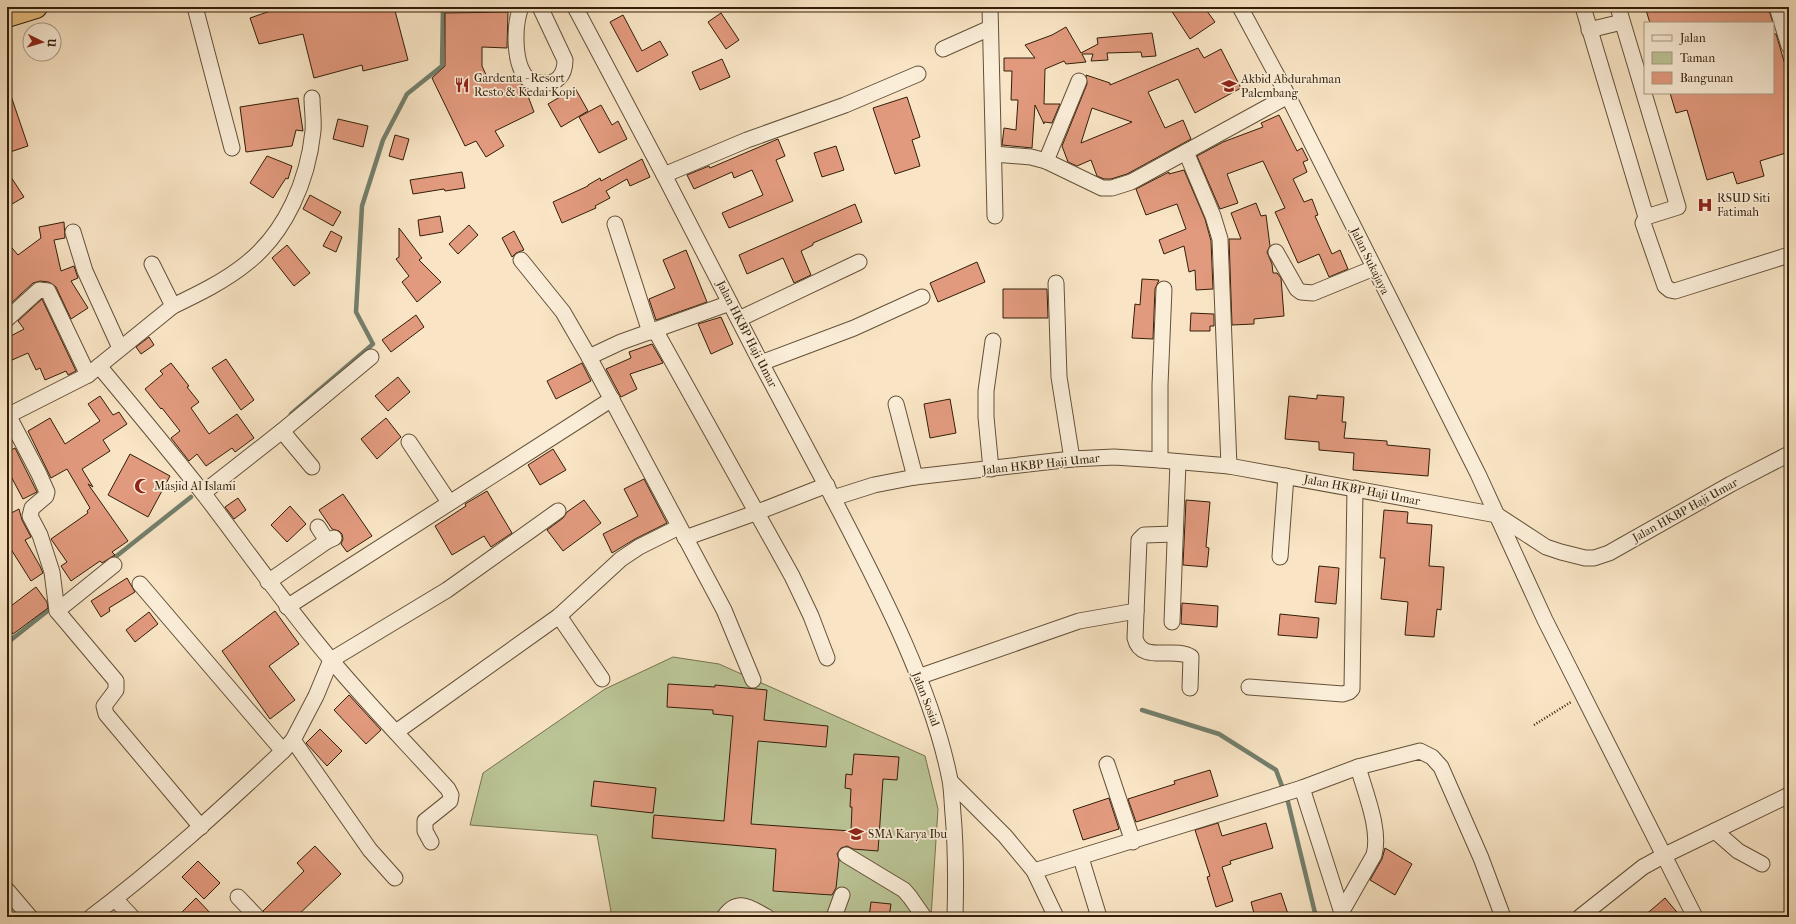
<svg xmlns="http://www.w3.org/2000/svg" width="1796" height="924" font-family="'IM FELL French Canon',serif">
	<style>
		.green { fill: #bbc596; stroke: #76724f }
		.lines { fill: none; stroke-linecap: round; stroke-linejoin: round }
		.stream { stroke: #737f6c; stroke-width: 4.5 }
		.building { fill: #e29a7e; stroke: #321e08; fill-rule: evenodd }
		.minor-casing { stroke: #645037; stroke-width: 17 }
		.highway-casing { stroke: #321e08; stroke-width: 24 }
		.path { stroke: #321e08; stroke-width: 2.5; stroke-dasharray: 1 2; stroke-linecap: butt }
		.minor { stroke: #fbeed9; stroke-width: 15 }
		.highway { stroke: #ecc282; stroke-width: 22 }
		.labels { text-anchor: middle; stroke-width: 3.5; stroke-linejoin: round; paint-order: stroke }
		.poi-label { font-size: 12px; fill: #321e08; stroke: #fbeed9; text-anchor: start }
		.street-label { font-size: 12px; fill: #321e08; stroke: #fbeed9 }
	</style>
	<rect width="100%" height="100%" fill="#f9e5c5"/>
	<filter id="stains"><feTurbulence type="fractalNoise" baseFrequency=".005" numOctaves="4"/><feColorMatrix values="0 0 0 0 .2 0 0 0 0 .09 0 0 0 0 .02 0 0 0 .5 -.17"/></filter>
	<radialGradient id="worn" r=".72"><stop offset=".6" stop-color="#630" stop-opacity="0"/><stop offset="1" stop-color="#630" stop-opacity=".3"/></radialGradient>
	<!-- green -->
	<path class="green" d="M673 657 719 664 925 756 938 809 931 917H612L597 835 470 825 483 773 605 689Z"/>
	<g class="lines">
		<!-- stream -->
		<g class="stream">
			<path d="M291 414 373 344 356 312 362 206 383 140 407 94 442 66 443 7"/>
			<path d="M109 562 191 497"/>
			<path d="M7 643 50 609"/>
			<path d="M1142 710 1219 734 1276 770 1288 802 1316 917"/>
		</g>
	</g>
	<!-- building -->
	<g class="building">
		<path d="M282 7H394L408 60 363 71 362 65 314 78 303 34 259 44 250 18Z"/>
		<path d="M1169 7H1204L1215 22 1190 39Z"/>
		<path d="M1645 7H1768L1773 23H1650Z"/>
		<path d="M508 12 507 48 482 47V66L487 77H515L525 88 534 112 495 131 504 146 486 157 476 141 465 146 432 78 445 66V13Z"/>
		<path d="M721 13 739 40 726 49 708 22Z"/>
		<path d="M623 15 642 51 660 41 668 55 637 72 610 22Z"/>
		<path d="M1066 27 1081 53 1098 44 1097 38 1152 33 1156 56 1142 57 1141 52 1107 53 1108 60 1091 61 1093 54H1082L1086 62 1066 64 1064 61 1045 69 1044 104H1060L1052 123 1044 122V124L1035 105 1032 148 1002 145 1004 128 1016 130 1018 100H1011L1012 71H1004V58H1035L1025 45 1052 35Z"/>
		<path d="M1773 34H1776L1789 78V152L1760 161 1764 176 1737 184 1733 172 1707 180 1687 110 1676 113 1670 93H1773Z"/>
		<path d="M1198 48 1204 58 1221 49 1241 88 1195 113 1178 79 1148 92 1165 128 1183 120 1191 139 1127 174 1111 179H1104L1097 176 1091 160 1077 166 1068 162 1062 146 1087 84 1086 75 1110 83V85ZM1092 108 1132 122 1081 143Z"/>
		<path d="M722 59 730 77 700 90 692 72Z"/>
		<path d="M575 88 588 111 561 127 548 104Z"/>
		<path d="M7 90H9L28 146 7 153Z"/>
		<path d="M907 97 920 137 912 140 920 166 895 174 873 108Z"/>
		<path d="M298 98 303 131 296 130 292 146 246 152 240 107Z"/>
		<path d="M601 105 612 125 618 121 627 139 599 153 579 117Z"/>
		<path d="M1279 115 1297 151 1302 148 1308 160 1303 162 1307 172 1293 179 1304 202 1312 199 1318 215 1315 216 1332 254 1340 250 1348 269 1329 277 1319 254 1298 263 1275 212 1285 208 1263 161 1227 174 1238 203 1220 209 1197 156 1223 142 1263 127 1261 123Z"/>
		<path d="M338 119 368 126 363 147 333 139Z"/>
		<path d="M395 135 409 139 403 160 389 156Z"/>
		<path d="M778 139 785 156 776 160 793 201 729 228 722 213 763 195 752 170 734 178 732 172 694 189 687 175 709 166 710 168Z"/>
		<path d="M836 146 844 170 822 177 814 153Z"/>
		<path d="M267 156 292 166 288 179 286 178 273 198 250 183Z"/>
		<path d="M642 159 650 177 630 186 627 179 606 191 610 198 595 206 596 208 562 223 553 202 588 186V185L600 178 601 181Z"/>
		<path d="M1184 170 1205 219 1211 241 1213 289 1196 290 1195 270 1189 272 1184 246 1164 254 1159 240 1186 229 1177 204 1146 215 1136 189 1169 172V174Z"/>
		<path d="M7 171 24 197 7 207Z"/>
		<path d="M462 172 465 188 445 191 444 189 413 194 410 180Z"/>
		<path d="M310 195 341 212 333 226 303 209Z"/>
		<path d="M1256 203 1261 216 1266 215 1270 246 1267 252 1272 264 1273 273H1277L1281 278 1284 316 1254 319V324L1232 325 1229 239H1241L1231 213Z"/>
		<path d="M855 204 862 222 813 243V245L801 251 811 275 794 283 783 258 747 274 739 255Z"/>
		<path d="M440 216 443 232 420 236 418 220Z"/>
		<path d="M64 222 65 238 54 240 61 271 74 266 78 278 71 281 88 308 71 319 56 287 49 282 40 281 33 283 8 306 7 242 18 255 41 238 39 227Z"/>
		<path d="M469 225 478 235 458 254 449 244Z"/>
		<path d="M399 228 422 258 419 260 441 282 417 302 402 282 409 276 396 259 399 257Z"/>
		<path d="M331 231 342 237 336 252 323 246Z"/>
		<path d="M514 231 524 250 516 253 512 257 502 238Z"/>
		<path d="M287 245 310 273 294 286 272 258Z"/>
		<path d="M686 250 707 302 656 320 649 299 675 288 663 260Z"/>
		<path d="M977 262 985 282 938 302 930 283Z"/>
		<path d="M1142 279 1159 280 1155 289 1153 339 1132 338 1135 304 1140 305Z"/>
		<path d="M1003 289H1047L1048 318H1003Z"/>
		<path d="M42 299 76 371 68 375 66 371 45 380 40 368 36 370 28 353 12 360 7 349V338L24 329 18 321Z"/>
		<path d="M1191 313 1214 314V326H1210V331H1190Z"/>
		<path d="M416 315 424 327 391 352 382 340Z"/>
		<path d="M721 317 733 344 711 354 698 324Z"/>
		<path d="M149 337 154 345 141 354 136 347Z"/>
		<path d="M652 344 663 363 630 374 637 389 621 397 606 369 631 358 629 352Z"/>
		<path d="M226 359 254 400 241 410 212 368Z"/>
		<path d="M171 363 189 386 187 387 199 402 191 408 209 434 237 414 254 438 235 452 232 448 206 466 197 454 189 461 171 438 180 431 162 408 161 409 145 389 163 374 160 371Z"/>
		<path d="M582 363 591 381 556 399 547 381Z"/>
		<path d="M398 377 410 392 388 411 375 396Z"/>
		<path d="M1317 395 1344 397 1342 422H1346L1344 438 1387 441V445L1430 449 1428 476 1353 470 1354 453 1319 450V442L1285 439 1289 396 1317 399Z"/>
		<path d="M100 396 113 415 119 412 127 424 103 440 110 451 82 469 93 487 88 484 128 541 112 552 115 555 113 556 102 563 100 561 71 581 61 566 67 562 51 539 88 513 87 511 90 508 67 469 51 478 28 431 50 418 65 444 100 421 88 404Z"/>
		<path d="M950 399 956 433 930 438 924 404Z"/>
		<path d="M386 418 401 437 377 459 361 439Z"/>
		<path d="M15 448 37 492 23 499 7 469V452Z"/>
		<path d="M553 449 566 470 540 485 528 465Z"/>
		<path d="M130 454 170 476 148 517 108 495Z"/>
		<path d="M644 479 667 523 635 539 612 553 603 534 638 516 624 489Z"/>
		<path d="M487 491 512 533 491 547 484 536 452 555 435 526 466 506 465 504Z"/>
		<path d="M343 494 372 536 347 552 341 544 343 539 342 534 339 531 332 529 319 510Z"/>
		<path d="M238 498 246 510 234 519 225 507Z"/>
		<path d="M584 500 601 523 563 551 547 530 563 518 567 512Z"/>
		<path d="M1186 500 1210 502 1206 547 1209 548 1207 567 1183 565Z"/>
		<path d="M290 506 306 524 287 542 271 525Z"/>
		<path d="M19 509 22 520 31 537 25 540 40 566 43 573 31 581 7 543V515Z"/>
		<path d="M1384 510 1408 512 1407 523 1432 525 1429 566 1444 567 1441 610 1437 609 1434 637 1405 635 1408 602 1381 599 1385 558H1380Z"/>
		<path d="M1319 566 1339 568 1336 604 1315 602Z"/>
		<path d="M127 578 135 592 109 608 110 611 101 617 91 601Z"/>
		<path d="M36 587 47 602 48 608 13 634 7 625V609Z"/>
		<path d="M1182 603 1218 606 1217 627 1181 624Z"/>
		<path d="M275 611 299 644 269 666 295 700 270 719 222 651Z"/>
		<path d="M149 612 158 624 135 642 126 630Z"/>
		<path d="M1280 614 1319 618 1317 638 1278 635Z"/>
		<path d="M668 684 715 687V685L767 690 764 720 828 726 826 747 758 741 751 824 851 831 852 807H850L851 789 845 788 846 774 852 775 854 754 899 757 897 780 883 779 878 851 853 849 847 846 841 848 837 854 839 860 836 888 832 895 773 891 776 849 652 838 654 815 724 821 733 716 713 714V710L667 707Z"/>
		<path d="M349 695 381 730 366 744 334 710Z"/>
		<path d="M320 729 342 751 327 766 306 743Z"/>
		<path d="M1210 770 1218 796 1136 822 1128 799 1175 784 1174 781Z"/>
		<path d="M594 781 656 788 653 813 591 806Z"/>
		<path d="M1109 798 1119 829 1083 840 1073 810Z"/>
		<path d="M1218 823 1222 836 1266 823 1273 848 1230 861 1231 864 1222 867 1233 901 1216 907 1207 877 1210 876 1195 830Z"/>
		<path d="M315 846 341 874 296 917H266L263 911 304 871 297 863Z"/>
		<path d="M1385 848 1412 864 1395 895 1370 880 1382 859Z"/>
		<path d="M198 861 220 883 204 899 182 877Z"/>
		<path d="M1281 893 1289 917H1255L1251 902Z"/>
		<path d="M196 898 214 917H177Z"/>
		<path d="M1665 898 1681 917H1643Z"/>
		<path d="M871 902 891 904 889 917H869Z"/>
	</g>
	<g class="lines">
		<!-- minor casing -->
		<g class="minor-casing">
			<g id="minor">
				<path d="M195 7 232 148"/>
				<path d="M521 7C514 25 513 63 527 78 530 82 536 83 541 83 557 85 565 75 565 60L540 7"/>
				<path d="M575 7 664 175 761 363 833 498 874 485 915 477 1072 459 1114 457 1160 460 1229 466 1497 515 1546 547 1561 552 1585 558H1594L1609 553 1731 484 1789 454"/>
				<path d="M990 7 995 216"/>
				<path d="M1240 7 1288 96 1478 474 1545 620 1695 917"/>
				<path d="M1583 7 1646 217"/>
				<path d="M1618 7 1678 207 1646 217 1643 223 1665 286 1670 290 1675 291 1789 255"/>
				<path d="M1777 7 1789 46"/>
				<path d="M1589 30 1622 22"/>
				<path d="M943 49 990 28"/>
				<path d="M1186 152 1213 216 1220 239 1229 466"/>
				<path d="M994 154 1031 157 1046 161 1102 188H1112L1131 182 1288 96"/>
				<path d="M1046 161 1079 81"/>
				<path d="M664 175 747 140 845 105 918 74"/>
				<path d="M615 224 650 332"/>
				<path d="M73 232 85 271 120 348"/>
				<path d="M1276 252 1297 289 1301 292 1313 293 1374 268"/>
				<path d="M521 260 563 312 589 357 724 610 753 680"/>
				<path d="M1056 283 1059 377 1072 459"/>
				<path d="M173 306C198 294 225 281 247 263 286 232 308 180 313 131 314 120 312 108 312 98"/>
				<path d="M7 319 39 290 48 291 88 375"/>
				<path d="M739 319 859 262"/>
				<path d="M655 330 792 576 811 616 827 658"/>
				<path d="M589 357 621 342 730 303"/>
				<path d="M761 363 854 328 922 297"/>
				<path d="M99 366 173 306 152 264"/>
				<path d="M896 404 915 477"/>
				<path d="M8 415 39 474 47 492 46 496 32 508 30 516 40 535 52 572 57 611 116 681V690L104 706 106 714 201 827"/>
				<path d="M7 416 88 375 99 366C134 408 169 450 203 493 246 549 286 607 332 661 369 705 409 746 448 789L451 795 450 801 425 821V831L431 842"/>
				<path d="M282 431 312 467"/>
				<path d="M409 442 449 502"/>
				<path d="M1160 460V385L1164 289"/>
				<path d="M991 469 986 417V391L993 341"/>
				<path d="M203 493 282 431 371 357"/>
				<path d="M833 498C878 585 931 684 950 780 952 791 952 803 953 814 956 848 956 882 955 917"/>
				<path d="M318 527 327 541 334 538"/>
				<path d="M1175 534 1144 535 1139 540 1135 638C1141 664 1174 646 1191 657L1190 688"/>
				<path d="M685 538 758 512 827 485"/>
				<path d="M1280 557 1286 476"/>
				<path d="M268 582 327 541"/>
				<path d="M140 584 283 751"/>
				<path d="M287 607 612 399"/>
				<path d="M57 611 114 565"/>
				<path d="M559 616 602 679"/>
				<path d="M1172 622 1178 462"/>
				<path d="M918 677 1079 621 1136 611"/>
				<path d="M1249 687 1343 694 1349 692 1352 689 1355 488"/>
				<path d="M396 732 559 616 621 559 639 547 679 527"/>
				<path d="M293 740 370 850 395 878"/>
				<path d="M1107 764 1133 842"/>
				<path d="M951 782 1005 836 1034 871 1056 917"/>
				<path d="M1302 788 1343 916"/>
				<path d="M1715 831 1738 851 1762 864"/>
				<path d="M846 855 904 890 910 897 924 917"/>
				<path d="M1081 858 1099 917"/>
				<path d="M1034 871 1302 788 1358 767 1420 751 1432 757 1441 767 1481 858 1503 917"/>
				<path d="M7 890 30 917"/>
				<path d="M238 897 257 917"/>
				<path d="M115 899 132 917"/>
				<path d="M1342 911 1374 855C1381 830 1365 792 1358 767"/>
				<path d="M91 917C159 866 221 809 283 751L293 740 316 696 331 660 447 590 558 511"/>
				<path d="M724 917C738 897 750 908 767 917"/>
				<path d="M834 917 842 895"/>
				<path d="M1580 917 1643 867 1663 856 1789 795"/>
			</g>
		</g>
		<!-- highway casing -->
		<g class="highway-casing">
			<path id="highway" d="M7 16 36 7"/>
		</g>
		<!-- path -->
		<path class="path" d="M1534 725 1571 702"/>
		<!-- minor -->
		<use href="#minor" class="minor"/>
		<!-- highway -->
		<use href="#highway" class="highway"/>
	</g>
	<!-- icons -->
	<defs>
		<g id="restaurant-bare" transform="scale(1.2)"><path d="M-5-6h1v4h1v-4h1v4h1v-4h1v5L-1.5 .5V6h-2V.5L-5-1ZM5-6V6H3V1.5H1.5Q1.5-4 5-6Z" fill="#8f2418" stroke="#fbeed9" stroke-width="2.5" paint-order="stroke"/></g>
		<g id="university-bare" transform="scale(1.2)"><path d="M0-5L7-2L0 1L-7-2ZM-4 1L0 2.5L4 1V4Q0 6-4 4Z" fill="#8f2418" stroke="#fbeed9" stroke-width="2.5" paint-order="stroke"/></g>
		<g id="hospital-bare" transform="scale(1.2)"><path d="M-5-5h3v3.5h4V-5h3V5h-3V1.5h-4V5h-3Z" fill="#8f2418" stroke="#fbeed9" stroke-width="2.5" paint-order="stroke"/></g>
		<g id="mosque-bare" transform="scale(1.2)"><path d="M3.5-4.9A6 6 0 1 0 3.5 4.9A5 5 0 1 1 3.5-4.9Z" fill="#8f2418" stroke="#fbeed9" stroke-width="2.5" paint-order="stroke"/></g>
		<g id="school-bare" transform="scale(1.2)"><path d="M0-5L7-2L0 1L-7-2ZM-4 1L0 2.5L4 1V4Q0 6-4 4Z" fill="#8f2418" stroke="#fbeed9" stroke-width="2.5" paint-order="stroke"/></g>
	</defs>
	<g fill-rule="evenodd">
		<use href="#restaurant-bare" x="462" y="85"/>
		<use href="#university-bare" x="1229" y="86"/>
		<use href="#hospital-bare" x="1705" y="205"/>
		<use href="#mosque-bare" x="142" y="486"/>
		<use href="#school-bare" x="856" y="834"/>
	</g>
	<g class="labels">
		<!-- poi labels -->
		<g class="poi-label">
			<text x="474" y="82">Gardenta - Resort<tspan x="474" dy="14">Resto &amp; Kedai Kopi</tspan></text>
			<text x="1241" y="83">Akbid Abdurahman<tspan x="1241" dy="14">Palembang</tspan></text>
			<text x="1717" y="202">RSUD Siti<tspan x="1717" dy="14">Fatimah</tspan></text>
			<text x="154" y="490">Masjid Al Islami</text>
			<text x="868" y="838">SMA Karya Ibu</text>
		</g>
		<!-- street labels -->
		<g class="street-label">
			<text transform="translate(1370 261) rotate(64)" y="4">Jalan Sukajaya</text>
			<text transform="translate(747 334) rotate(63)" y="4">Jalan HKBP Haji Umar</text>
			<text transform="translate(1041 464) rotate(-6)" y="4">Jalan HKBP Haji Umar</text>
			<text transform="translate(1362 490) rotate(11)" y="4">Jalan HKBP Haji Umar</text>
			<text transform="translate(1685 510) rotate(-29)" y="4">Jalan HKBP Haji Umar</text>
			<text transform="translate(926 699) rotate(69)" y="4">Jalan Sosial</text>
		</g>
	</g>
	<!-- margin -->
	<rect width="1796" height="924" fill="none" stroke="#f9e5c5" stroke-width="24"/>
	<rect x="8" y="8" width="1780" height="908" fill="none" stroke="#321e08" stroke-width="2"/>
	<rect x="12" y="12" width="1772" height="900" fill="none" stroke="#321e08"/>
	<!-- legend -->
	<rect x="1644" y="22" width="130" height="72" fill="#fbeed9" stroke="#ab9b85"/>
	<rect x="1652" y="35" width="20" height="6" fill="#fbeed9" stroke="#ab9b85"/>
	<text x="1680" y="42" font-size="12" fill="#321e08">Jalan</text>
	<rect x="1652" y="52" width="20" height="12" fill="#bbc596" stroke="#ab9b85"/>
	<text x="1680" y="62" font-size="12" fill="#321e08">Taman</text>
	<rect x="1652" y="72" width="20" height="12" fill="#e29a7e" stroke="#ab9b85"/>
	<text x="1680" y="82" font-size="12" fill="#321e08">Bangunan</text>
	<!-- north arrow -->
	<g transform="translate(42 42) rotate(95)"><circle r="19" fill="#fbeed9" stroke="#ab9b85"/>
	<path d="M0-3L7 15L0 10L-7 15Z" fill="#8f2418"/>
	<text y="-6" font-size="11" font-weight="bold" text-anchor="middle" fill="#321e08">U</text>
	</g>
	<rect width="100%" height="100%" filter="url(#stains)"/>
	<rect width="100%" height="100%" fill="url(#worn)"/>
</svg>
